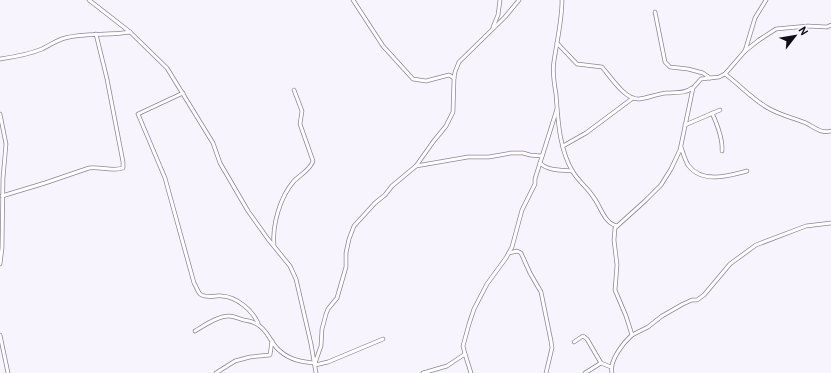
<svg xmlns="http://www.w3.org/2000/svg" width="831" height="373" font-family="Overpass,sans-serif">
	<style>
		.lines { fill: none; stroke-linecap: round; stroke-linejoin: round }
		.street-casing { stroke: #8f859b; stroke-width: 4.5 }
		.street { stroke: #fff; stroke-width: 3 }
	</style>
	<rect width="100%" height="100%" fill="#f8f4fe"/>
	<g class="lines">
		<!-- street casing -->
		<g class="street-casing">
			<g id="street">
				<path d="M89 0 130 32 167 68 213 143 220 163 248 211 268 239 290 266 296 279 311 344 316 373"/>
				<path d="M353 0 383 46 413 79 426 81 449 75 454 78"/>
				<path d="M562 0C562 20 557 41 554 61 552 72 554 83 556 94 558 120 559 149 573 172 579 182 588 188 594 198 601 207 604 223 617 226"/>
				<path d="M655 12 665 62 670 67 688 69 703 73 710 78"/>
				<path d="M493 27 498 15 500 0"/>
				<path d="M557 43 577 64 602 67C610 76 625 100 639 99 648 98 657 94 666 93 675 92 685 94 692 88"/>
				<path d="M745 51 755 18 766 0"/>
				<path d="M0 59C14 57 30 54 42 49 50 45 57 40 65 38 86 32 108 36 130 32"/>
				<path d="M725 74C740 85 752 99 768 108 780 115 793 118 806 123 814 127 821 134 831 131"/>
				<path d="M183 93 138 114 165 178 194 283C196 286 198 292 200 294 207 299 215 295 222 296 237 297 252 310 258 323"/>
				<path d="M712 113C717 124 723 138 722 151"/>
				<path d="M0 114 6 144 3 178 2 248 0 264"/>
				<path d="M685 125 720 110"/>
				<path d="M563 146 586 133 633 98"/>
				<path d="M681 147C683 153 685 160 688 165 702 184 728 176 747 171"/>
				<path d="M540 163C548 171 561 170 572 171"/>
				<path d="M416 166 468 157H489L511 153H523L530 155 542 156"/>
				<path d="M2 196 45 183 89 168C100 166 112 172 123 168V162L107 79 96 34"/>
				<path d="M274 246C272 225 280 197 294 181 300 175 311 169 313 161L300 124 302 111 294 90"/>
				<path d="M509 253 517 251 521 253 530 273 541 292 551 341 552 348 546 373"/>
				<path d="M195 331C205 325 218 316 229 316 234 316 239 319 244 320 252 321 258 323 263 329 270 336 272 345 280 351 290 360 302 362 315 363L321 346 322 329 326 314 328 309 337 298 346 267V253L349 239 354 226 375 203 385 195 392 186 416 166 433 142 446 126 453 112 454 78 455 72 459 62 505 17 519 0"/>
				<path d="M0 335 8 373"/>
				<path d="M632 335 648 327 662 316 683 304 692 300H697L704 295 730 264 756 245 806 226 831 223"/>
				<path d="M574 342 583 336 587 339 601 363"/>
				<path d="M315 365 328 362 383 339"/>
				<path d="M216 373 235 361 250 357 270 355 272 341"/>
				<path d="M423 373 447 366 465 354"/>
				<path d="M471 373 465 354 463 346 469 324 474 309 487 284 506 258 512 247 522 210 535 184V179L540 163 557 109"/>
				<path d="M585 373 601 363 611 367"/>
				<path d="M612 373C609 361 623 343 632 335L626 316 615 290 617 265 614 240 615 228 645 201 661 185 671 169 680 150 693 88 701 79 719 77 725 74 745 51 759 40 776 29 808 26 827 27 831 25"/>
			</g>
		</g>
		<!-- street -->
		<use href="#street" class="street"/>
	</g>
	<!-- north arrow -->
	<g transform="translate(795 36) rotate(59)" stroke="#f8f4fe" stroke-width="3" paint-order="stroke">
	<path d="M0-3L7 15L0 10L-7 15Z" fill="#100d15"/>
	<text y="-6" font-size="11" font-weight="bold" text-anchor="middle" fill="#100d15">N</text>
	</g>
</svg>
